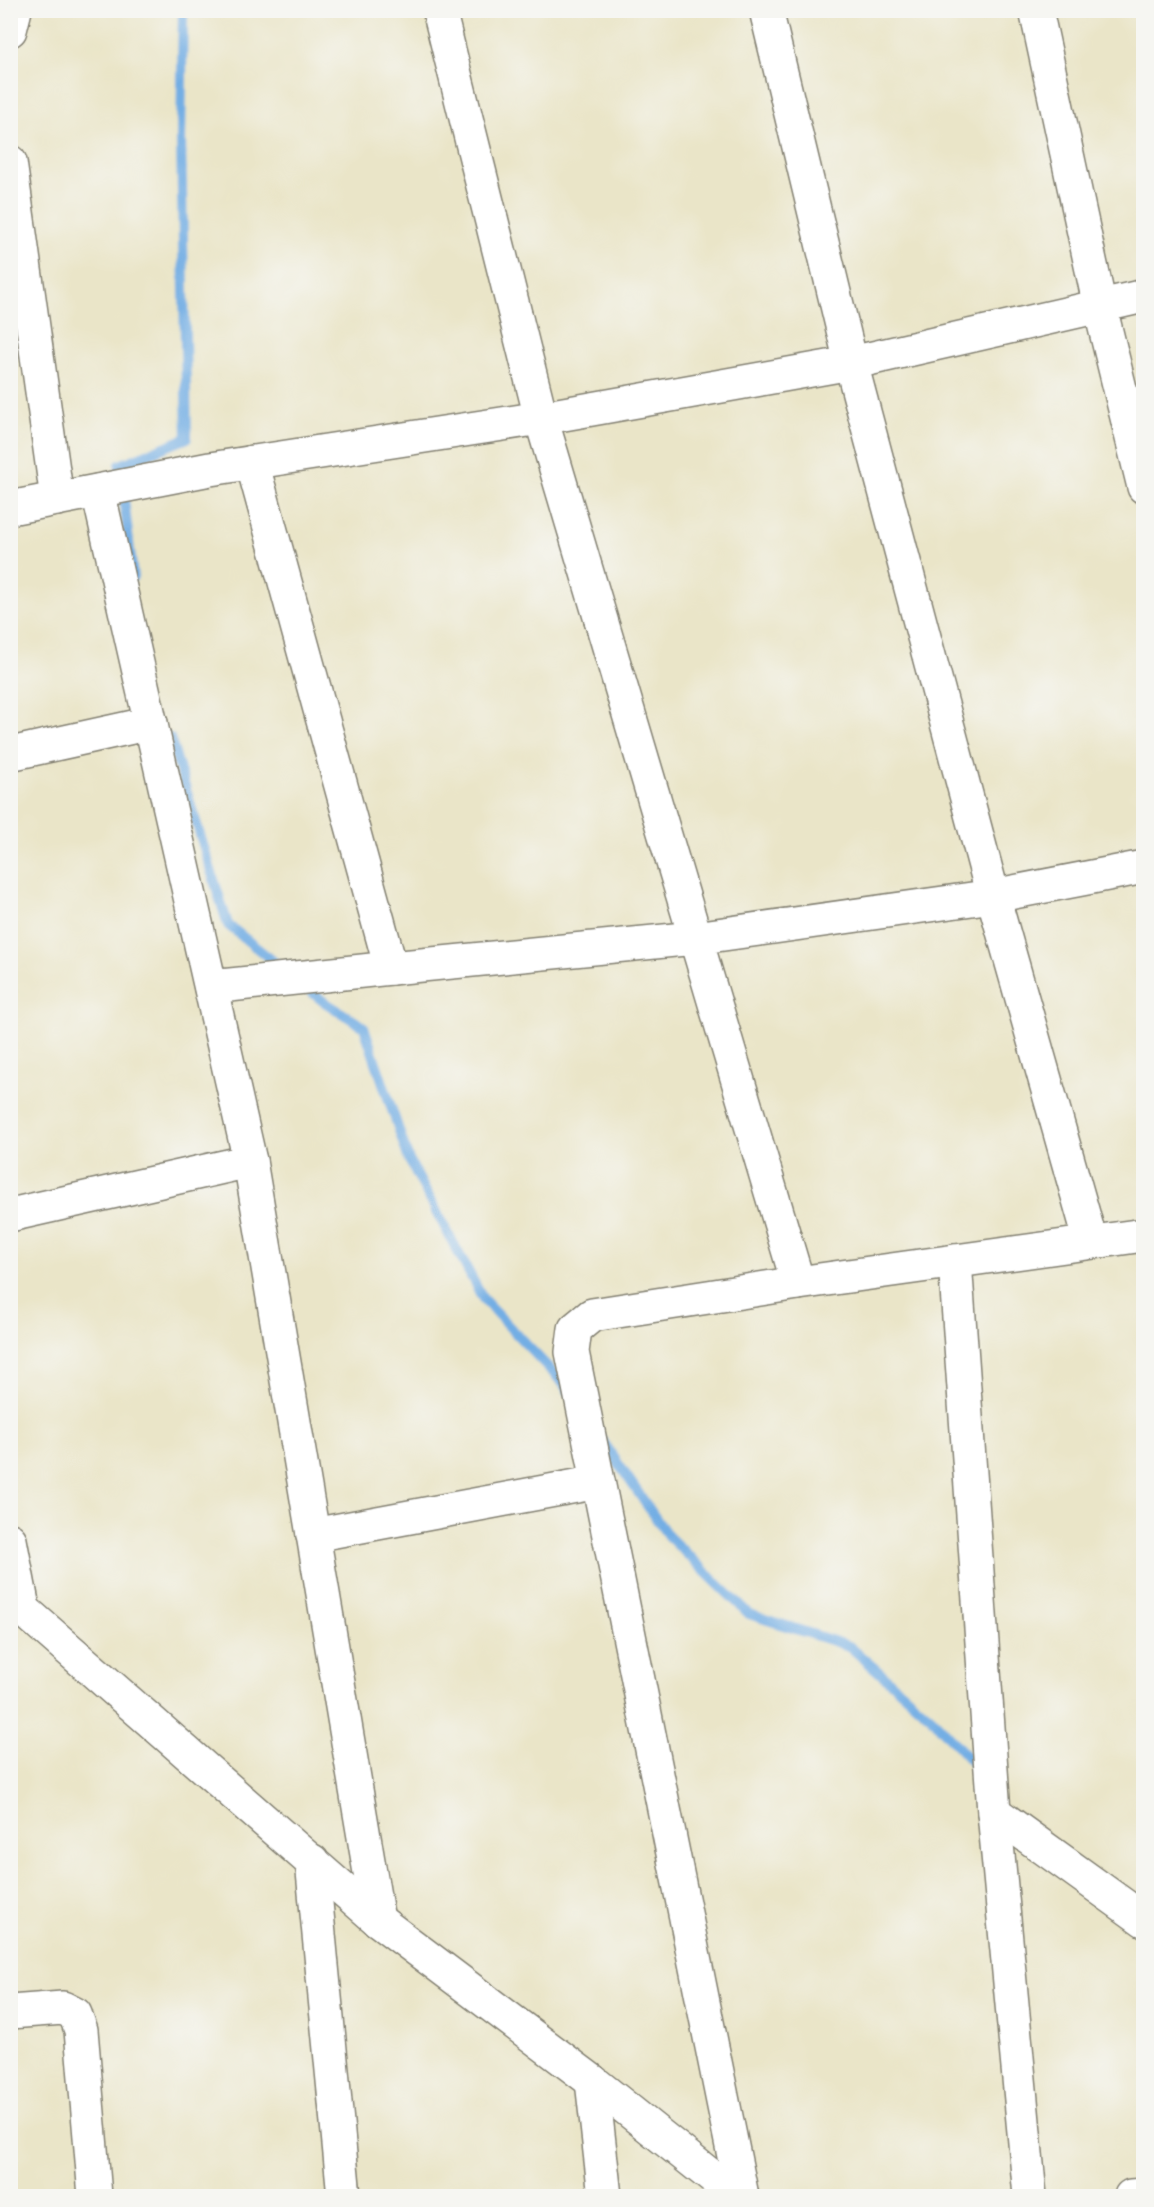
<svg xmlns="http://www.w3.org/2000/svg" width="1154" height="2207" font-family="Dekko,sans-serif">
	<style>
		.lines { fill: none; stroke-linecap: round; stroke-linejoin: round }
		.stream { stroke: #73aee4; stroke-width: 10 }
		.minor-casing { stroke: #838072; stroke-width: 36 }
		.tertiary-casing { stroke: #838072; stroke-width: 36 }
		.minor { stroke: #fff; stroke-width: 33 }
		.tertiary { stroke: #fff; stroke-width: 33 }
	</style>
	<rect width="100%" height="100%" fill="#f6f6f2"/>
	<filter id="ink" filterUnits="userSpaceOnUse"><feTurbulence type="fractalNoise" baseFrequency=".0167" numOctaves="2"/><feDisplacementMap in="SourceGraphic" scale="12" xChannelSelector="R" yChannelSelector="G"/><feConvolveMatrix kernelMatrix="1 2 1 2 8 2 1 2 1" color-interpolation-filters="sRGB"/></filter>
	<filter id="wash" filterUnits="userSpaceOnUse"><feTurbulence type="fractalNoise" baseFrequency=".008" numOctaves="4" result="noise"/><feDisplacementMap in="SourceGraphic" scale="24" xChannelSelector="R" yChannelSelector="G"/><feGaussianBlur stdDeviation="1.35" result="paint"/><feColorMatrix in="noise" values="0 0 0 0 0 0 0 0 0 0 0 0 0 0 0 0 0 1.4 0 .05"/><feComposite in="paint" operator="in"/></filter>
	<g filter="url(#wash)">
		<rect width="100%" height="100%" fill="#eae5c8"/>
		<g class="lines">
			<!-- stream -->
			<g class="stream">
				<path d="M133 577 120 465 187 438 181 141 183 10"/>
				<path d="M170 738 228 925 288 973"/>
				<path d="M302 984 323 1001 364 1027 409 1160 483 1299 562 1382 569 1392"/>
				<path d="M602 1440 668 1536 749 1614 849 1646 932 1718 982 1773"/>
			</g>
		</g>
	</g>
	<g filter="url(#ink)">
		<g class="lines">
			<!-- minor casing -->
			<g class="minor-casing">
				<g id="minor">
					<path d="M439 10 541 418 798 1283"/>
					<path d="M766 10 851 363 993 896 1091 1242"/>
					<path d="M1036 10 1100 307 1144 487"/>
					<path d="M10 30 15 10"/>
					<path d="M10 162 57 499"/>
					<path d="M252 462 391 968 695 938 993 896 1144 867"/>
					<path d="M98 491 250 1161 378 1920"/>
					<path d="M10 508 210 469 541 418 851 363 1144 296"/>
					<path d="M10 754 151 723"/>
					<path d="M211 987 391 968"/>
					<path d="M10 1215 250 1161"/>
					<path d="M955 1261 994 1812 1030 2196"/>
					<path d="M313 1535 598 1482"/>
					<path d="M10 1540 23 1608"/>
					<path d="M994 1812 1144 1920"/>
					<path d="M312 1861 344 2196"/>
					<path d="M10 2012 63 2008 75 2014 81 2030 95 2196"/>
					<path d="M592 2081 605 2196"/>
					<path d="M742 2196 572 1352 575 1329 592 1315 798 1283 1144 1235"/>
					<path d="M1131 2196 1144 2195"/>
				</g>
			</g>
			<!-- tertiary casing -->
			<g class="tertiary-casing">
				<path id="tertiary" d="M10 1598 378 1920 592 2081 736 2196"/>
			</g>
			<!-- minor -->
			<use href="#minor" class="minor"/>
			<!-- tertiary -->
			<use href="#tertiary" class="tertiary"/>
		</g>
	</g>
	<!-- margin -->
	<rect width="1154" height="2207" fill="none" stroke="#f6f6f2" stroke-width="36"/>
</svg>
